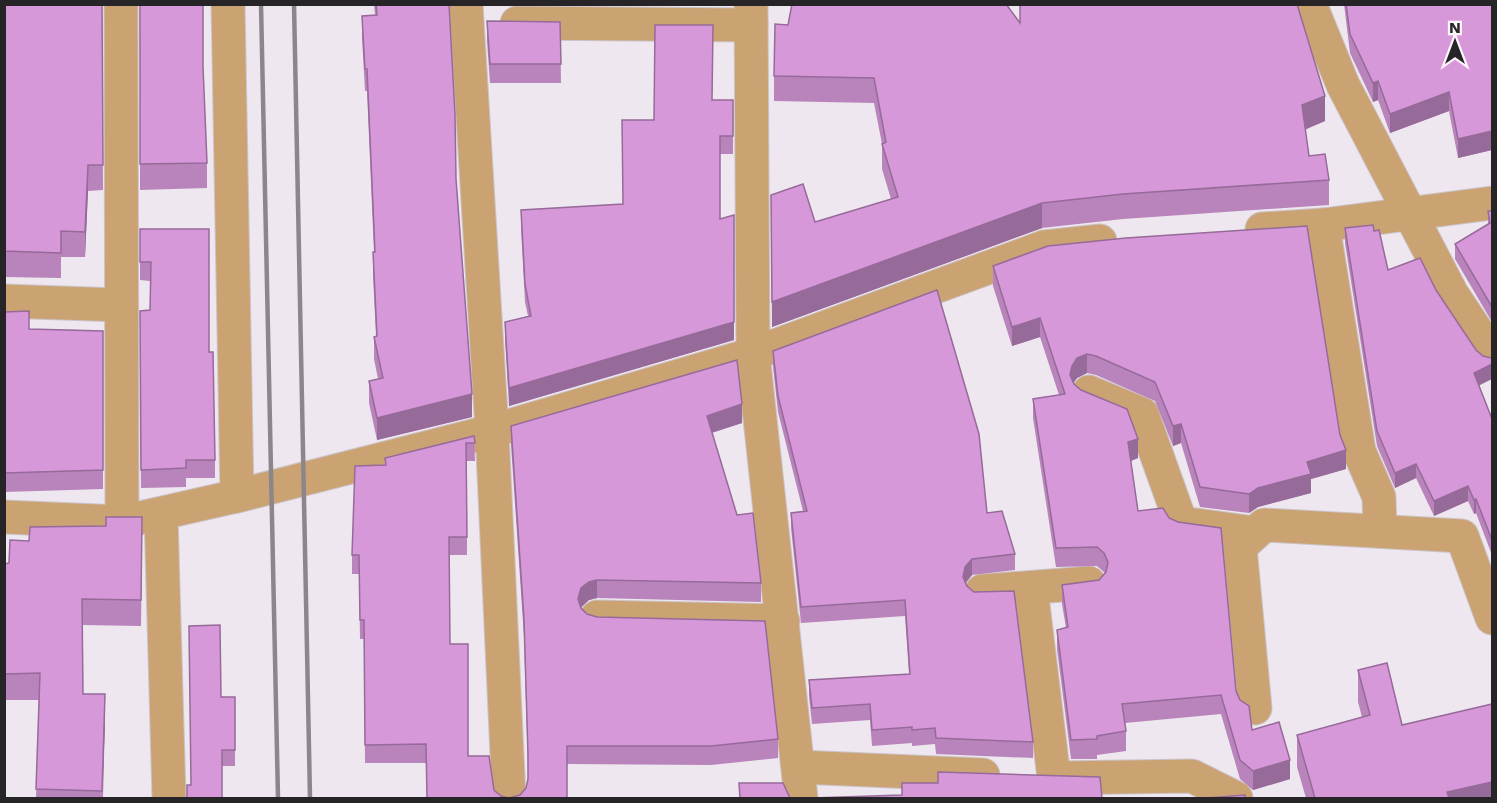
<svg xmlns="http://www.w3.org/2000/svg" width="1497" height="803" font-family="'Work Sans',sans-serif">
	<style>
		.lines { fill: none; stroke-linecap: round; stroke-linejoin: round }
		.minor-casing { stroke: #cbc4cb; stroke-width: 35 }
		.minor { stroke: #cba373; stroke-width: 33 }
		.rail { stroke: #8c868c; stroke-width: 4.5 }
		.wall { fill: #b983bb }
		.shaded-wall { fill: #966a99 }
		.building { fill: #d798da; stroke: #966a99; stroke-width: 1.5 }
	</style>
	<rect width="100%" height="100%" fill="#efe7ef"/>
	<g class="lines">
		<!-- minor casing -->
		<g class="minor-casing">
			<g id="minor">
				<path d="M121 4 122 522"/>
				<path d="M228 4 237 496"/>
				<path d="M466 4 492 431 509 798"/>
				<path d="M751 4 753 354 801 798"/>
				<path d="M1310 4 1343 85 1452 294 1492 354"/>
				<path d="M517 23 751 25"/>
				<path d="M1323 225 1359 451 1379 497 1380 531"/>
				<path d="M1262 229 1323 225 1492 203"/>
				<path d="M4 301 120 305"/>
				<path d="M1089 392 1142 414 1181 523 1255 533"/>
				<path d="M161 515 169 798"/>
				<path d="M4 517 122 522 237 496 492 431 753 354 1044 247 1100 241"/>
				<path d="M1031 588 1054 778"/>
				<path d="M982 591 1089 583"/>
				<path d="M597 617 783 621"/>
				<path d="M1255 708 1240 547 1264 525 1462 536 1492 618"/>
				<path d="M799 767 983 775"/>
				<path d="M1056 778 1192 776 1236 798"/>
			</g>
		</g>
		<!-- minor -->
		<use href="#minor" class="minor"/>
		<!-- rail -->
		<g class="rail">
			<path d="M261 4 278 798"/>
			<path d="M294 4 310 798"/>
		</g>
	</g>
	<!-- wall -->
	<g class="wall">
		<path d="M4 4H102L103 190 88 191 85 257H61V278L4 277Z"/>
		<path d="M140 4 203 69 207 163V188L140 190Z"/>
		<path d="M374 4H449L456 179 472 417 377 440 369 403V381L378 379 374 359V337L376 336 373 275V252H374L367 91H365L362 38V16L375 15Z"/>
		<path d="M585 4H722L721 6Z"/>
		<path d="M1344 4H1492V150L1458 158 1449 111 1390 133 1378 100 1373 102 1350 53Z"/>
		<path d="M487 21 560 22 561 83H490L487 41Z"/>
		<path d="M1020 23 1325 121 1305 129 1309 156 1329 180V205L1123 219 1042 228 772 327 771 195 815 222 891 199 882 169V144L874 103 774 101V76Z"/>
		<path d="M712 100H733V154H720V219L734 340 509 406 505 340V322L528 316 525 302 521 228V210L623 204 654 120Z"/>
		<path d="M1488 211H1492V322L1455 259V244L1488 224Z"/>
		<path d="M1345 228 1374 231 1388 270 1479 386 1492 419V555L1476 513 1474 514 1468 501 1434 516 1416 478 1395 488 1377 446 1345 243Z"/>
		<path d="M140 229 209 352 215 460V478H186V487L141 488 140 311 150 310V281L140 280Z"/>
		<path d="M993 266 1346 469 1311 479V493L1258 507 1249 513 1200 507 1181 443 1173 446 1155 401 1096 375 1087 373 1077 378 1073 383 1138 458 1131 461 1138 511 1236 691 1252 730 1290 779 1253 790 1240 779 1221 714 1125 723 1126 731V751L1097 755V759H1071L1057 649V630L1066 628 1062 604V585L1099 580 1105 573 1097 566 1056 567 1033 418V399L1059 395 1040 337 1012 346 993 286Z"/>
		<path d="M4 312 29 329 103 331V489L4 492Z"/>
		<path d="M773 351 987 513 1015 554V570L972 575 966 583 1033 742V758L936 754 935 744 912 746V743L872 746 870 720 812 724 809 696V680L909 674 905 616 801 623 791 528V513L803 511 778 412 773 367Z"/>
		<path d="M742 423 712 433 737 515 761 583V602L597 598 589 600 581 608 587 614 778 739V758L711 765 567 764V798H427L426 763H365L364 639H360L359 574H352V555L385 465V458L474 436 475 461H467V555H450V644L468 756 494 790 501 796 509 798 520 795 526 788 528 779V770L524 637 511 445V426Z"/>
		<path d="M142 544 141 626 82 625 83 694 105 721 103 798H36L39 700H4V564Z"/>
		<path d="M1358 670 1402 725 1492 798H1306L1297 767V735L1362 717 1358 702Z"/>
		<path d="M221 697H235V766H222L191 785Z"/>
	</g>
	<!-- shaded-wall -->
	<g class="shaded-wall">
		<path d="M1378 81V100L1373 102V83Z"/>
		<path d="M1449 92V111L1390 133V114Z"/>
		<path d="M1325 96V121L1302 131V105Z"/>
		<path d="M1492 131V150L1458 158V139Z"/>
		<path d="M88 165V191L85 257V232Z"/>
		<path d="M1042 203V228L772 327V302Z"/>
		<path d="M1040 318V337L1012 346V327Z"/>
		<path d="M734 322V340L509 406V388Z"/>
		<path d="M1087 354V373L1077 378 1072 385 1070 375 1072 366 1077 358Z"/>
		<path d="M1492 364V379L1474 388V373Z"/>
		<path d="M472 394V417L377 440V418Z"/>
		<path d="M742 404V423L707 434V416Z"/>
		<path d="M1181 424V443L1173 446V426Z"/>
		<path d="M1138 439V458L1128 462V442Z"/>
		<path d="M1346 450V469L1311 479V493L1258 507 1249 513V494L1258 488 1307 462Z"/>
		<path d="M1416 464V478L1395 488V473Z"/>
		<path d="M1468 486V501L1434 516V501Z"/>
		<path d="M1476 499V513L1474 514V500Z"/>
		<path d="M972 559V575L965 583 963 577 965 567Z"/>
		<path d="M597 580V598L589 600 581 607 578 617V599L581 588 589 582Z"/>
		<path d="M105 694V721L102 798Z"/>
		<path d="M1290 760V779L1253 790V771Z"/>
		<path d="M1492 782V798H1447V792Z"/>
	</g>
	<!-- building -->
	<g class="building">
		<path d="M4 4H102L103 165H88L85 232 61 231V253L4 251Z"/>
		<path d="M140 4H203V66L207 163 140 164Z"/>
		<path d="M376 4H449L455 115 456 179 472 394 377 418 369 381 383 378 374 337 377 336 373 252H375L367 69H365L362 16 377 15Z"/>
		<path d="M792 4H1006L1020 23V4H1297L1325 96 1302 105 1309 156 1325 154 1329 180 1123 194 1042 203 772 302 771 195 803 184 815 222 898 197 882 144 886 142 874 78 774 76 775 24 788 25Z"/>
		<path d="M1346 4H1492V131L1458 139 1449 92 1390 114 1378 81 1373 83 1350 34Z"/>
		<path d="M487 21 560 22 561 64H490Z"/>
		<path d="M655 25H713L712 100H733V136H720V219L734 215V322L509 388 505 322 531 316 525 284 521 210 623 204 622 120H654Z"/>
		<path d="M1488 211H1492V307L1455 244 1490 223Z"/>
		<path d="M1373 225 1374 231 1379 230 1388 270 1420 258 1436 290 1476 350 1483 356 1492 358V364L1474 373 1492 419V540L1476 499 1474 500 1468 486 1434 501 1416 464 1395 473 1377 431 1345 228Z"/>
		<path d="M1307 226 1340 435 1346 450 1307 462 1311 474 1258 488 1249 494 1200 487 1181 424 1173 426 1155 382 1096 356 1087 354 1077 358 1072 366 1070 375 1074 384 1081 390 1127 409 1138 439 1128 442 1138 511 1163 508 1169 518 1178 522 1221 528 1236 691 1240 700 1249 706 1252 730 1279 722 1290 760 1253 771 1240 760 1221 695 1122 704 1126 731 1097 736V739L1071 740 1057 630 1068 627 1062 585 1099 580 1106 572 1108 562 1104 553 1097 547 1056 548 1033 399 1065 394 1040 318 1012 327 993 266 1048 246 1126 238Z"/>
		<path d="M140 229H209V352H213L215 460H186V468L141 470 140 311 150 310 151 262H140Z"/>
		<path d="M937 290 979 434 987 513 1002 511 1015 554 972 559 965 567 963 577 967 586 974 592 1014 591 1033 742 936 738 935 728 912 730V727L872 730 870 704 812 708 809 680 910 674 905 600 801 607 791 513 807 511 778 396 773 351Z"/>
		<path d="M29 311V329L103 331V470L4 473V312Z"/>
		<path d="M737 360 742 404 707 416 737 515 753 513 761 583 597 580 589 582 581 588 578 599 581 608 587 614 597 617 765 621 778 739 711 746H567V798H427L426 744 365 745 364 620H360L359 555H352L355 466 386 465 385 458 474 436 475 443H466L467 537H449L450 644H468V756H489L494 790 501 796 509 798 520 795 526 788 528 779V755L524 619 511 426Z"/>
		<path d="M106 517H142L141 600 82 599 83 694H105L102 791 36 789 40 673 4 674V564L9 563 10 540 29 541 30 527 106 526Z"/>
		<path d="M220 625 221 697H235V750H222V798H187V785H191L189 626Z"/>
		<path d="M1387 663 1402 725 1492 704V782L1447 792 1449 798H1315L1297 735 1370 715 1358 670Z"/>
		<path d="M938 772 1100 777 1102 798H811L902 795V783H938Z"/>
		<path d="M739 783H783L790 798H740Z"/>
		<path d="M1245 795V798H1207Z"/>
	</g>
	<!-- border -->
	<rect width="1497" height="803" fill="none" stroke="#272427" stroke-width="12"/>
	<!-- north arrow -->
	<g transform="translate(1455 42)" stroke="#fdf4fc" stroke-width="4.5" paint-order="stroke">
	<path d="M0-4.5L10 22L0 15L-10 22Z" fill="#272427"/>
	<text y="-9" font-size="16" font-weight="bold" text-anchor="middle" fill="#272427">N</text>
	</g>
</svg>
